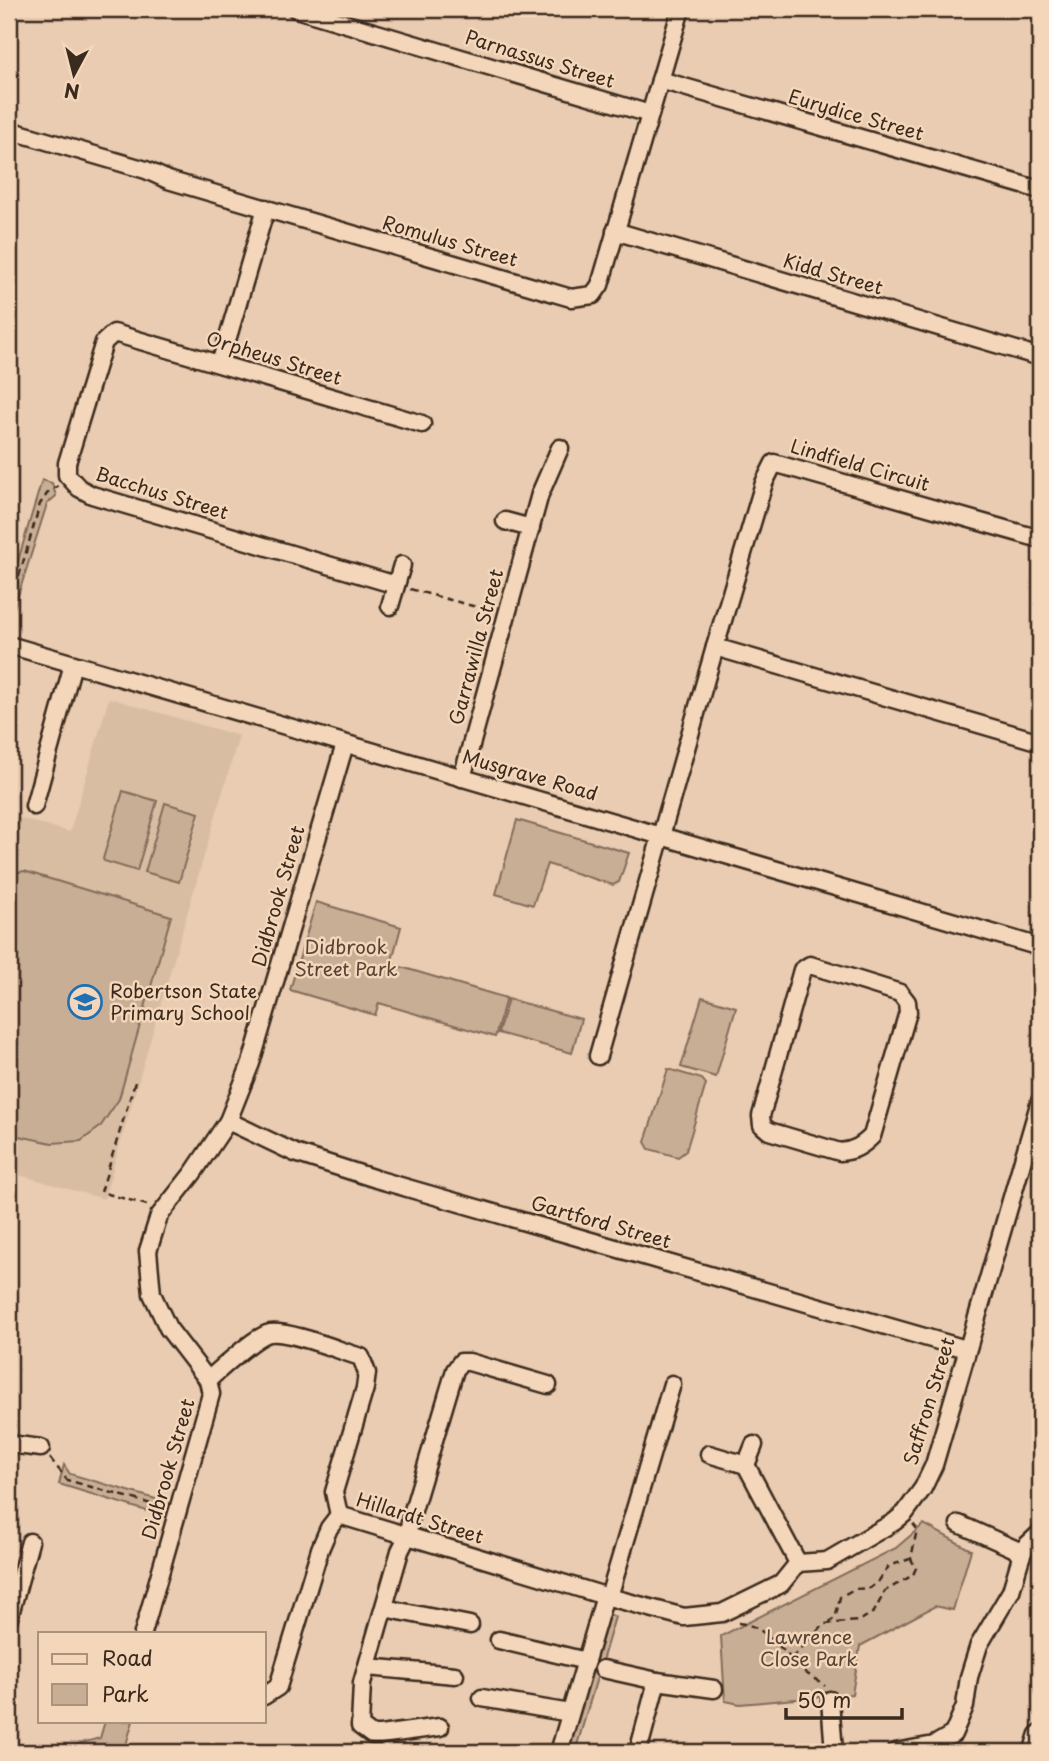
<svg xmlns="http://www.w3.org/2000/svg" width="1049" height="1761" font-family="'Playpen Sans',sans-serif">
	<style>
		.built { fill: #d9bda3 }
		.green { fill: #c9ae96; stroke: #826c5a; stroke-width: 2 }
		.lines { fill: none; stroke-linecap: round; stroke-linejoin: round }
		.minor-casing { stroke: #3b2a1e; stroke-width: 21 }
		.major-casing { stroke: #3b2a1e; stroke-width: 26 }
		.path { stroke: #3b2a1e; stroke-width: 2.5; stroke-dasharray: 7 5; stroke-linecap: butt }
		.minor { stroke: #f4d7ba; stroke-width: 16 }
		.major { stroke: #f4d7ba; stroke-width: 21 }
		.labels { text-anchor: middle; stroke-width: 5; stroke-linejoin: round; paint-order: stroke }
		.street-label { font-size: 19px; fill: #3b2a1e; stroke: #f4d7ba }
		.park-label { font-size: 19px; fill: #574436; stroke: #f4d7ba }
		.poi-label { font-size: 19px; fill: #3b2a1e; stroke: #f4d7ba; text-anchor: start }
	</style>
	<rect width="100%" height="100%" fill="#e9ccb1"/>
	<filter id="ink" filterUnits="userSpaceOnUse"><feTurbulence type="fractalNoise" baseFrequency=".0143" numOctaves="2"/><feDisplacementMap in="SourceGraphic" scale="14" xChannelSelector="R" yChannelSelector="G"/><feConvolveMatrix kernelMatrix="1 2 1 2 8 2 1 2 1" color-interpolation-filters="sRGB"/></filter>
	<g filter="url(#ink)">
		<!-- built -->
		<path class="built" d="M109 698 239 736 104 1199 9 1172V815L70 832Z"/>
		<!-- green -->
		<g class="green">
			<path d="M42 480 52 483 56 496 47 504 10 621 9 591Z"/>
			<path d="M123 791 157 801 137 871 104 861 103 859Z"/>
			<path d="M165 803 199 813 179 882 145 872Z"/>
			<path d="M517 820 629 853 619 882 613 885 547 864 533 905 496 894Z"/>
			<path d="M24 871 171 916 119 1099 100 1127 81 1141 52 1143 9 1134V874Z"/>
			<path d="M316 902 401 927 391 964 506 998 495 1037 379 1003 375 1015 290 990Z"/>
			<path d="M702 997 736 1007 716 1077 681 1067Z"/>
			<path d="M508 999 581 1019 572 1053 498 1033Z"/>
			<path d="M668 1069 702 1079 706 1084 686 1151 678 1157 649 1149 645 1142Z"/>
			<path d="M64 1465 70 1474 166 1502 163 1516 59 1484Z"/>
			<path d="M924 1524 971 1550 953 1610 935 1606 860 1646 852 1694 740 1704 725 1701 721 1636 896 1548Z"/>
			<path d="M607 1613 615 1617 575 1752H566Z"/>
			<path d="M105 1721H133L125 1748 141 1752H49L100 1738Z"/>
		</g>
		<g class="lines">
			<!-- minor casing -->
			<g class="minor-casing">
				<g id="minor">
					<path d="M296 9 650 114"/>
					<path d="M660 80 1040 190"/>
					<path d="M9 130 146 170 168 180 571 298 593 295 600 285 681 9"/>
					<path d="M615 231 1040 357"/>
					<path d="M220 364 266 208"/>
					<path d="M505 521 531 528"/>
					<path d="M396 585 92 495 79 488 67 475V463L104 342 114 333 422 424"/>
					<path d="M390 606 402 565"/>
					<path d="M9 645 1040 947"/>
					<path d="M715 647 1040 742"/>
					<path d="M462 778 540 494 560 448"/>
					<path d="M34 806 73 664"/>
					<path d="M810 965 900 993 907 1002 908 1012 872 1136C862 1146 854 1151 840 1152L769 1131 762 1125 761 1116 802 970Z"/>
					<path d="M598 1056 715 647 764 483 774 463 1040 539"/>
					<path d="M228 1121 295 1153 376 1179 966 1349"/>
					<path d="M208 1380C221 1369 255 1336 270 1333 289 1330 340 1351 361 1357L367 1373 365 1388 334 1492 339 1515 605 1596 684 1617 722 1613 781 1584 798 1563 827 1561 894 1522 905 1513 923 1488 934 1465 1040 1101"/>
					<path d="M9 1444 41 1448"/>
					<path d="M709 1454 746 1465 754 1445"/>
					<path d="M746 1465 798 1563"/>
					<path d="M1021 1557 1026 1546 1040 1533"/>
					<path d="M609 1597 672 1384"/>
					<path d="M384 1608 470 1625"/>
					<path d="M9 1618 30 1542"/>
					<path d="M143 1633 211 1394 208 1380 168 1328 152 1294 148 1251 159 1216 193 1173 228 1121 251 1063 345 744"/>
					<path d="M499 1640 586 1661"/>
					<path d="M367 1667 455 1675"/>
					<path d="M603 1669 657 1681 714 1689"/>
					<path d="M264 1696 278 1687 320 1549 329 1528 339 1515"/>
					<path d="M482 1698 570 1713"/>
					<path d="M830 1700 834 1752"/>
					<path d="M440 1727 380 1735H372L360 1726 362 1683 400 1551 407 1537 411 1517 455 1370 461 1362H469L548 1385"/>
					<path d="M559 1752 605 1596"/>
					<path d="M638 1752 657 1681"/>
					<path d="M895 1752 934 1745 953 1734 965 1706 969 1677 979 1645 1011 1591 1021 1557 1015 1549 959 1524"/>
				</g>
			</g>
			<!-- major casing -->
			<g class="major-casing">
				<path id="major" d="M1035 1752 1040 1736"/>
			</g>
			<!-- path -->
			<g class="path">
				<path d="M410 589 491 611"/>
				<path d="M9 611 40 504 49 491 58 486"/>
				<path d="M135 1082 101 1192 147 1205"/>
				<path d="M50 1458 67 1480 162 1507"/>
				<path d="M738 1623C766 1625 783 1652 801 1669 808 1675 817 1680 825 1686"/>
				<path d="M829 1624 836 1615 840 1597 854 1589 870 1588 878 1582 889 1566 910 1559"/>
				<path d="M792 1658 824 1624 859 1621 874 1612 885 1591 913 1575 916 1568 911 1559 917 1529 913 1524"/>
			</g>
			<!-- minor -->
			<use href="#minor" class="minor"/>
			<!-- major -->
			<use href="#major" class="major"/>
		</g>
	</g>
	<!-- icons -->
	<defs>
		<g id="school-ring" transform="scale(1.75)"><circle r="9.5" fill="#f4d7ba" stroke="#1f6fb2" stroke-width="1.5"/><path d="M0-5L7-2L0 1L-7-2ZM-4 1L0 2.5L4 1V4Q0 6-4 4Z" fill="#1f6fb2"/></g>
	</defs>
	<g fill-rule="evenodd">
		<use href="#school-ring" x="85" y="1002"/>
	</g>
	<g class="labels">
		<!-- street labels -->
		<g class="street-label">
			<text transform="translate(540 59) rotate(17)" y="7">Parnassus Street</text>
			<text transform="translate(856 115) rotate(16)" y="7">Eurydice Street</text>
			<text transform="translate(450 241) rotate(16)" y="7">Romulus Street</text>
			<text transform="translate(833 274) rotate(16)" y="7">Kidd Street</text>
			<text transform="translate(274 358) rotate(17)" y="7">Orpheus Street</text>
			<text transform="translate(860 465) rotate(16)" y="7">Lindfield Circuit</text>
			<text transform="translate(162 493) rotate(17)" y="7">Bacchus Street</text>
			<text transform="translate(476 647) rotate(-75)" y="7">Garrawilla Street</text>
			<text transform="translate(530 775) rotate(16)" y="7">Musgrave Road</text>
			<text transform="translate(278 896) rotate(-74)" y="7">Didbrook Street</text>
			<text transform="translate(601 1222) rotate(16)" y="7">Gartford Street</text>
			<text transform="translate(929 1401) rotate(-73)" y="7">Saffron Street</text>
			<text transform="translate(168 1469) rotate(-74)" y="7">Didbrook Street</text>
			<text transform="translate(420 1518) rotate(17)" y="7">Hillardt Street</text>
		</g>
		<!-- park labels -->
		<g class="park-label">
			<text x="346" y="954">Didbrook<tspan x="346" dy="22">Street Park</tspan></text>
			<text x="809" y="1644">Lawrence<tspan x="809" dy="22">Close Park</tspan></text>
		</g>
		<!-- poi labels -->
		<g class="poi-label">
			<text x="110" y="998">Robertson State<tspan x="110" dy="22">Primary School</tspan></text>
		</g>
	</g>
	<!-- margin -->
	<rect width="1049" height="1761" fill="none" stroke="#f4d7ba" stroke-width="35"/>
	<rect x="18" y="18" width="1014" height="1726" fill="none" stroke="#3b2a1e" stroke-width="2.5" filter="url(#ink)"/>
	<!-- legend -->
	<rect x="38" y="1632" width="228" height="91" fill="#f4d7ba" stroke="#aa927c" stroke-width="2"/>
	<rect x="52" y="1654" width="35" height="10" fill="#f4d7ba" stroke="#aa927c" stroke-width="2"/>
	<text x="102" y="1666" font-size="21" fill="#3b2a1e">Road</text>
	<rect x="52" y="1684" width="35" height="21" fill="#c9ae96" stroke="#aa927c" stroke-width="2"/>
	<text x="102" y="1702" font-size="21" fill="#3b2a1e">Park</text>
	<!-- north arrow -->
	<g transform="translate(74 74) rotate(187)" stroke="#f4d7ba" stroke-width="5" paint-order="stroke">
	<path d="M0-5L12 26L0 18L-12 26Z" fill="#3b2a1e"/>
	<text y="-10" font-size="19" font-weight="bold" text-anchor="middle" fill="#3b2a1e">N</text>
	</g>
	<!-- scale -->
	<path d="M786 1708v10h116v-10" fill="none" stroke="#3b2a1e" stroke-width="3.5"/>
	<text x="797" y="1708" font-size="21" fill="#3b2a1e" stroke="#f4d7ba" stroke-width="5" paint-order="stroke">50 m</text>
</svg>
